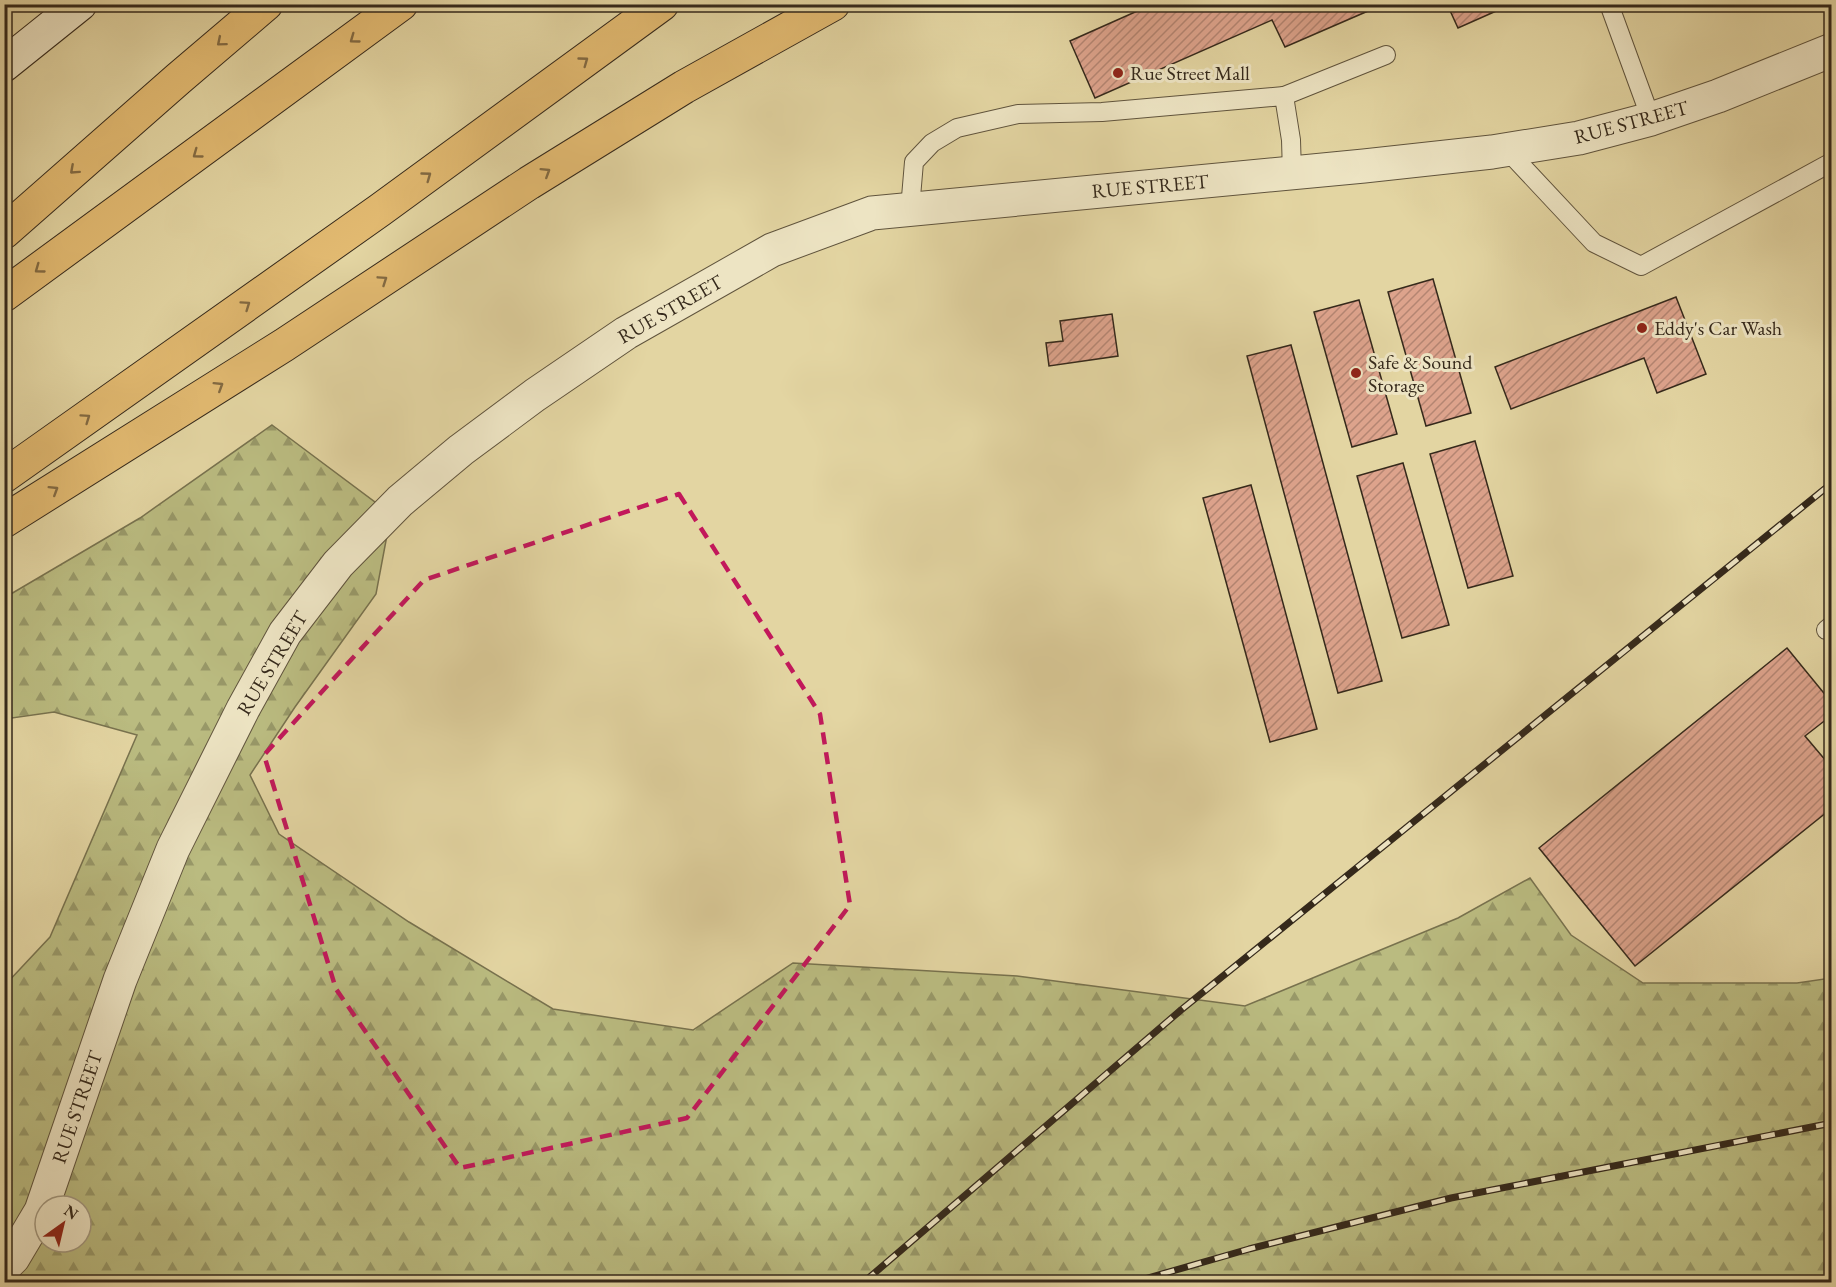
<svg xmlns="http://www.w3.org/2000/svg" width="1836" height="1287" font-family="'EB Garamond',serif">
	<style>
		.forest { fill: url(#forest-firs); stroke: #78724e; stroke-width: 1.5; fill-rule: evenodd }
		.building { fill: url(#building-hatch); stroke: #35291b; stroke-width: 1.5 }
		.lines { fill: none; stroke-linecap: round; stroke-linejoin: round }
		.lane-casing { stroke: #60543d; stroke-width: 20 }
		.street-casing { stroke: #60543d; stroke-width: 35 }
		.secondary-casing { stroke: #35291b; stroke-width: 35 }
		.highway-casing { stroke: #35291b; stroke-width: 35 }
		.lane { stroke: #ede4c3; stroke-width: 18 }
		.street { stroke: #ede4c3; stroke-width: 33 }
		.secondary { stroke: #ede4c3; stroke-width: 33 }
		.highway { stroke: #e2ba71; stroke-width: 33 }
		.rail-casing { stroke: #35291b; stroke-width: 7 }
		.rail { stroke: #ede4c3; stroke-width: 4.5; stroke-dasharray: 14; stroke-linecap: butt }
		.oneway { stroke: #836a42 }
		.marked { fill: none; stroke: #c2185b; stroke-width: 4.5; stroke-dasharray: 12 8; stroke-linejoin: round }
		.poi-dot { fill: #8f2418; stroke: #ede4c3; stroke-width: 2 }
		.labels { text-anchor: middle; stroke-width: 6; stroke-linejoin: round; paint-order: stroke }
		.poi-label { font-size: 20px; fill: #35291b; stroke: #ede4c3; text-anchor: start }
		.street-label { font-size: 20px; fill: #35291b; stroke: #ede4c3 }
	</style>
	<defs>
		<pattern id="forest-firs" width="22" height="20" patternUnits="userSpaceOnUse" patternTransform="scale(1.5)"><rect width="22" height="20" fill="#babb80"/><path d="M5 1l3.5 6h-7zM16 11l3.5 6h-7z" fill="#989868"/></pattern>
		<pattern id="building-hatch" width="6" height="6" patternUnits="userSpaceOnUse" patternTransform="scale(1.5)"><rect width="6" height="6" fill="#dda38c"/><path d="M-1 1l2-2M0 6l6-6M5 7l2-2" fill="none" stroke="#b48572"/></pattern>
	</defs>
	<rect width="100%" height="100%" fill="#e3d5a2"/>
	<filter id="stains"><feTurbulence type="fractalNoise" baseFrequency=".00333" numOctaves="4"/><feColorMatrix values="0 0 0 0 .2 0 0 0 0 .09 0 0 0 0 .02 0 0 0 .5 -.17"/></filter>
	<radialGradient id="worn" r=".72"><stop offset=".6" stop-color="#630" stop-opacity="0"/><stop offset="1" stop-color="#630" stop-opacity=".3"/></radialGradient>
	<!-- forest -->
	<path class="forest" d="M272 425 391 514 376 594 295 707 250 775 279 834 409 922 553 1009 693 1030 793 963 1017 976 1245 1006 1458 918 1530 878 1571 935 1643 983H1797L1831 978V1282H5V985L50 937 137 735 54 712 5 719 4 598 140 518ZM45 1206H81V1242H45Z"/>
	<!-- building -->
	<g class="building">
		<path d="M1153 4H1365L1368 11 1285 47 1272 20 1095 98 1070 41Z"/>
		<path d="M1447 4H1512L1458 28Z"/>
		<path d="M1433 279 1471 413 1426 426 1388 292Z"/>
		<path d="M1676 297 1706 374 1657 393 1644 358 1511 409 1495 367Z"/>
		<path d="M1359 300 1397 434 1352 447 1314 312Z"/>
		<path d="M1112 314 1118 356 1049 366 1046 343 1063 341 1060 321Z"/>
		<path d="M1291 345 1382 681 1338 693 1247 356Z"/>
		<path d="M1475 441 1513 576 1468 588 1430 454Z"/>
		<path d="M1403 463 1449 625 1402 638 1357 476Z"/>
		<path d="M1251 485 1317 729 1270 742 1203 498Z"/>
		<path d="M1787 648 1832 703V715L1805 736 1832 768V808L1635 966 1539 848Z"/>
	</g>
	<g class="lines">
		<!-- lane casing -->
		<g class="lane-casing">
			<g id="lane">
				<path d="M1609 4 1651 119"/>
				<path d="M1284 96 1386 55"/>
				<path d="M1506 149 1594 243 1641 266 1832 162"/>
				<path d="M910 209 914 162 932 143 957 128 1018 114 1102 112 1284 96 1291 140 1292 173"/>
				<path d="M1826 630 1832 625"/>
			</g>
		</g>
		<!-- street casing -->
		<g class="street-casing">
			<path id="street" d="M4 1267 13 1258 41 1211 120 980 173 849 243 709 285 633 338 564 400 501 461 450 535 395 626 333 772 250 872 213 1364 166 1492 152 1579 138 1651 119 1718 96 1832 50"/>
		</g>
		<!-- secondary casing -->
		<g class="secondary-casing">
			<path id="secondary" d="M4 65 80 4"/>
		</g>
		<!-- highway casing -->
		<g class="highway-casing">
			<g id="highway">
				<path d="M4 232 178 79 266 4"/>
				<path d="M4 295 401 4"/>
				<path d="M4 476 380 210 662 4"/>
				<path d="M4 521 284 345 529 183 684 87 833 4"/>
			</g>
		</g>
		<!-- lane -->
		<use href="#lane" class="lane"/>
		<!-- street -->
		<use href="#street" class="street"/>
		<!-- secondary -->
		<use href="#secondary" class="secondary"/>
		<!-- highway -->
		<use href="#highway" class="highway"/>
		<!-- rail casing -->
		<g class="rail-casing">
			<g id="rail">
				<path d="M864 1282 1181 1010 1832 483"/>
				<path d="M1134 1282 1249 1249 1451 1198 1832 1123"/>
			</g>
		</g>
		<!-- rail -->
		<use href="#rail" class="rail"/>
	</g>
	<!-- one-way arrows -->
	<defs><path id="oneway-chevron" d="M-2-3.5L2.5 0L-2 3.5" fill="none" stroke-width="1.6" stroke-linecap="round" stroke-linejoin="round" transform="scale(1.5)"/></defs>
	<g class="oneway">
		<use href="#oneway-chevron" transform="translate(354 39) rotate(144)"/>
		<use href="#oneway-chevron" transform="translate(221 42) rotate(140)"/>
		<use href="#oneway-chevron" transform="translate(584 61) rotate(-36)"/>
		<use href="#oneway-chevron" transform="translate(197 154) rotate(144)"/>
		<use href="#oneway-chevron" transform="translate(74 170) rotate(138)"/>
		<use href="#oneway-chevron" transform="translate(546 172) rotate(-32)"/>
		<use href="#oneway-chevron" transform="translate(427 176) rotate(-36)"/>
		<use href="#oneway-chevron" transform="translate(39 269) rotate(144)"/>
		<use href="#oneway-chevron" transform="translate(383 280) rotate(-34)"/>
		<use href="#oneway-chevron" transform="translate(246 305) rotate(-35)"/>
		<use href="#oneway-chevron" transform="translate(219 386) rotate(-32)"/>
		<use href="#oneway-chevron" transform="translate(86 418) rotate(-35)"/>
		<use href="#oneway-chevron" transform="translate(54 490) rotate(-32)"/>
	</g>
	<!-- marked area -->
	<path class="marked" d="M679 494 820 714 850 905 687 1118 460 1168 336 989 264 755 424 580Z"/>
	<!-- markers -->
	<g class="poi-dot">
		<circle cx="1118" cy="73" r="6"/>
		<circle cx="1642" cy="328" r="6"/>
		<circle cx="1356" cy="373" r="6"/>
	</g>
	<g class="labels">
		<!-- poi labels -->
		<g class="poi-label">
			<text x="1130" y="80">Rue Street Mall</text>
			<text x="1654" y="335">Eddy's Car Wash</text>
			<text x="1368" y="369">Safe &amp; Sound<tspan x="1368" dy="23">Storage</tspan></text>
		</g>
		<!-- street labels -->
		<g class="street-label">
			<text transform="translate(1631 122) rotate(-15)" y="7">RUE STREET</text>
			<text transform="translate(1150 186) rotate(-5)" y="7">RUE STREET</text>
			<text transform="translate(670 309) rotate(-30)" y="7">RUE STREET</text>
			<text transform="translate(272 663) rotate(-59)" y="7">RUE STREET</text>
			<text transform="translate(77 1107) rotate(-71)" y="7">RUE STREET</text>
		</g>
	</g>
	<!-- margin -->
	<rect width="1836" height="1287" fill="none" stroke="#e3d5a2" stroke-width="24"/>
	<rect x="6" y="6" width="1824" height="1275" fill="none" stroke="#35291b" stroke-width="3"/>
	<rect x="12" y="12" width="1812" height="1263" fill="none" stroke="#35291b" stroke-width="1.5"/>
	<!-- north arrow -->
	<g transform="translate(63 1224) rotate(34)"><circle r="28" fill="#ede4c3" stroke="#a39980" stroke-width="1.5"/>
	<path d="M0-4.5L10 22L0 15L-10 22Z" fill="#8f2418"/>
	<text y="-9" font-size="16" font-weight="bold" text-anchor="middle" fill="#35291b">N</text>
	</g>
	<rect width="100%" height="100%" filter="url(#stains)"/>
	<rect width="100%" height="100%" fill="url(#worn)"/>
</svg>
